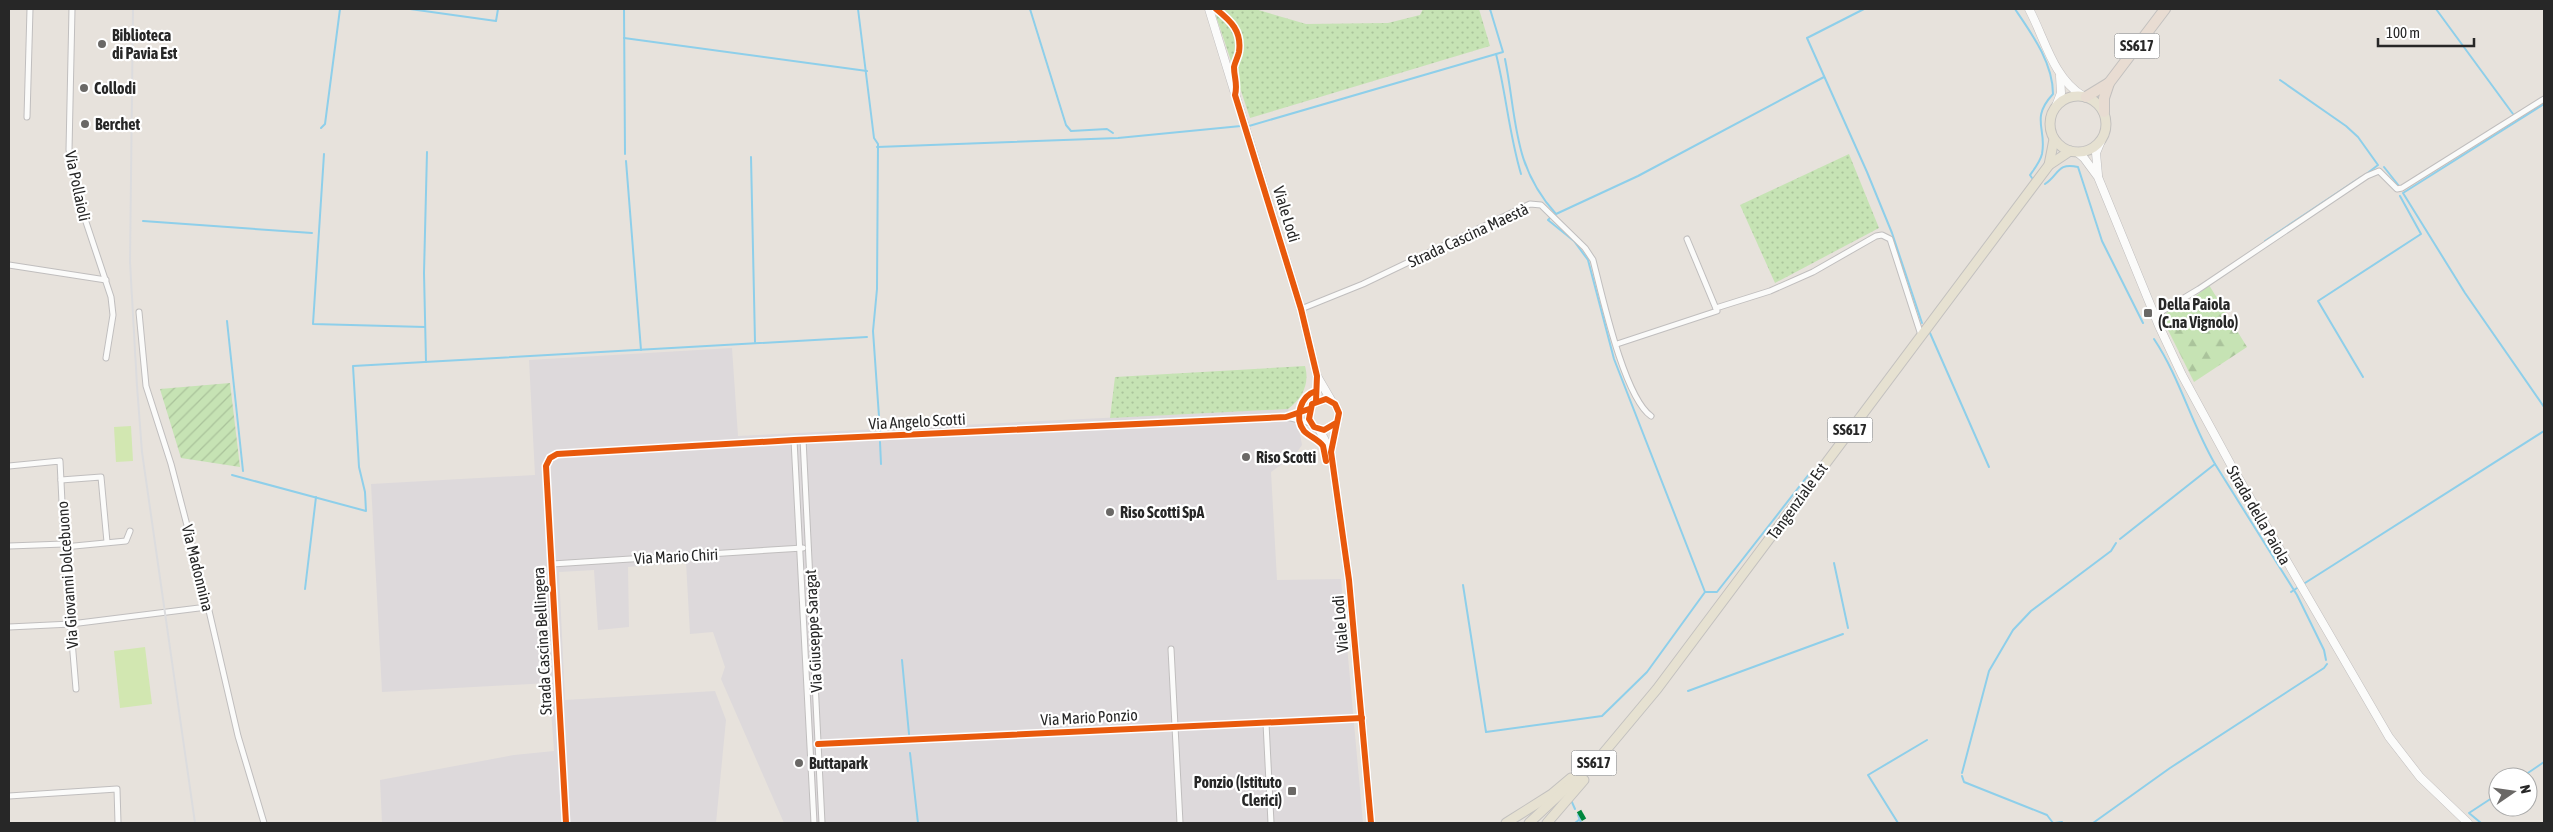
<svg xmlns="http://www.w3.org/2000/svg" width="2553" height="832" font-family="'Asap Condensed',sans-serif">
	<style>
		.industrial { fill: #ddd9db }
		.grass { fill: url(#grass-dots) }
		.forest { fill: url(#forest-firs) }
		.garden { fill: url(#garden-furrows) }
		.pitch { fill: #d2e7b1 }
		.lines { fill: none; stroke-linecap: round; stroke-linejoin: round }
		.stream { stroke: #8ecfea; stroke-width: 2 }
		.street-casing { stroke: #c0bebe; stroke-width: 7 }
		.secondary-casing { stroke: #c0bebe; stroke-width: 9 }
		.primary-casing { stroke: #c3c1bf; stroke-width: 11 }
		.highway-casing { stroke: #c3c1bf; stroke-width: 12 }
		.street { stroke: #fbfbfa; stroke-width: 5 }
		.secondary { stroke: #fbfbfa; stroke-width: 8 }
		.primary { stroke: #e6e1d1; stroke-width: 9 }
		.highway { stroke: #e8dcd2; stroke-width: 10 }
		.rail { stroke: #dcdcde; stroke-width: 2 }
		.quiet { stroke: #00873e; stroke-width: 5; stroke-dasharray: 10 5; stroke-linecap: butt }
		.cycleway-casing { stroke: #fff; stroke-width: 9 }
		.cycleway { stroke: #e8590c; stroke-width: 6 }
		.poi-dot { fill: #6a6866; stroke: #fff; stroke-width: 2 }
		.labels { text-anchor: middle; stroke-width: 4.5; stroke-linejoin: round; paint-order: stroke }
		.shield { fill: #fff; stroke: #686868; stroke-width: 1 }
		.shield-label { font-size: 15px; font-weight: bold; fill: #272727 }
		.poi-label { font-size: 16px; font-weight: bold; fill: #272727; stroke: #fff; text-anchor: start }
		.street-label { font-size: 16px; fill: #272727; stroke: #fff }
	</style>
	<defs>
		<pattern id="grass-dots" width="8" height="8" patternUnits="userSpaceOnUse" patternTransform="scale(1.25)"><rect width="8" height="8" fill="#c6e3b4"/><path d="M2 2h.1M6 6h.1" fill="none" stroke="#aac39b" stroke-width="1.8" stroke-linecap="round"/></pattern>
		<pattern id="forest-firs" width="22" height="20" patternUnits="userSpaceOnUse" patternTransform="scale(1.25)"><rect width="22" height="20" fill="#c6e3b4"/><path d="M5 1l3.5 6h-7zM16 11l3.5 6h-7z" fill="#aac39b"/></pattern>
		<pattern id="garden-furrows" width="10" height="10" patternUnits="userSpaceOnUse" patternTransform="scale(1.25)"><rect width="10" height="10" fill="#c6e3b4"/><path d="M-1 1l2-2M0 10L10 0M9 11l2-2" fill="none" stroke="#aac39b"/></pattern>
	</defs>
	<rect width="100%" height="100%" fill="#e7e2dc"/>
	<!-- industrial -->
	<path class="industrial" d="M732 348 738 436 1288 409 1300 434 1302 445 1295 455 1271 472 1277 580 1341 579 1363 823H784L721 679 725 667 713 632 690 634 686 562 628 567 629 627 598 630 594 570 559 572 565 700 715 691 726 720 716 823H382L380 780 514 755 554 751 549 683 382 692 371 484 535 475 529 360Z"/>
	<!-- grass -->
	<g class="grass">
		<path d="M1216 9H1255L1306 24 1388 23 1420 15 1423 9H1479L1490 46 1250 118 1216 16Z"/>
		<path d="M1849 154 1879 228 1775 283 1740 205Z"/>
		<path d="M1305 366C1310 384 1302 399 1288 409L1110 418 1115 377Z"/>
	</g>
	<!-- forest -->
	<path class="forest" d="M2209 285 2247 347 2194 382 2163 320 2166 313 2190 301Z"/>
	<!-- garden -->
	<path class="garden" d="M230 383 240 467 181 458 160 389Z"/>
	<!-- pitch -->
	<g class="pitch">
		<path d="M131 426 133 461 116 462 114 427Z"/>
		<path d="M145 647 152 704 120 708 114 651Z"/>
	</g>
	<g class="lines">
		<!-- stream -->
		<g class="stream">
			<path d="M410 9 496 21 498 9"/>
			<path d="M624 9 625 154"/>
			<path d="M858 9 874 138 878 144 877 289 873 331 880 431"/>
			<path d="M1030 9 1066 125 1071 131 1107 129 1113 133"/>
			<path d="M1864 9 1807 38 1867 172 1892 233 1922 323"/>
			<path d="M2015 9C2032 34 2053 63 2053 94 2030 119 2047 128 2042 154 2040 162 2035 168 2030 175L2032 178"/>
			<path d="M2436 9 2513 114"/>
			<path d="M624 38 867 71"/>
			<path d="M1496 54C1506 93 1509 134 1521 174"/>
			<path d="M1505 59C1517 118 1512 166 1556 214L1638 176 1824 77"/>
			<path d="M2280 80 2346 126 2358 137 2378 165 2365 175"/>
			<path d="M2544 104 2403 193 2465 293 2544 407"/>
			<path d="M1249 126 1503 52 1490 9"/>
			<path d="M321 128 325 124 340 9"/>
			<path d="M877 147 1118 138 1241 126"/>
			<path d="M324 154 313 324 425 327"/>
			<path d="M751 157 755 342"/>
			<path d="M626 161 641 350"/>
			<path d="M2384 167 2399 186"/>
			<path d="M2045 184C2059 175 2057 162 2078 167L2102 241 2143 323"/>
			<path d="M143 221 312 233"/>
			<path d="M2265 241 2361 177"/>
			<path d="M227 321 243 471"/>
			<path d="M1930 333 1989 467"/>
			<path d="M426 362 424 273 427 152"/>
			<path d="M2363 377 2318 301 2421 234 2400 196"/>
			<path d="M880 442 881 464"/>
			<path d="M2215 464 2297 595 2324 650 2326 660"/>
			<path d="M232 475 366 511 365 492 359 467 353 366 867 337"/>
			<path d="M2120 539 2215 464C2191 423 2180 378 2154 339"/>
			<path d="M1834 563 1848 628"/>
			<path d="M2305 583 2544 431"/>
			<path d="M1463 585 1486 732 1602 716 1647 672 1705 592 1614 359 1588 260 1574 241 1548 220 1550 218"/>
			<path d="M305 589 316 497"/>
			<path d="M1705 592H1717L1813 469"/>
			<path d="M2291 592 2297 588"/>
			<path d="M902 660 909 734"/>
			<path d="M1688 691 1843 634"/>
			<path d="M910 753 918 823"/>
			<path d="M1962 773 1989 671 2013 630 2031 611 2111 551 2116 543"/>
			<path d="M1962 776 1964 782 2047 815 2053 823"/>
			<path d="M2522 777 2544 762"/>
			<path d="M1571 800 1575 809"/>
			<path d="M1578 815 1581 823"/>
			<path d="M1575 823 1580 819"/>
			<path d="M1898 823 1868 775 1927 740"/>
			<path d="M2055 823 2062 822"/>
			<path d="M2093 823 2170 768 2324 668 2327 664"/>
			<path d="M2481 823 2469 813 2498 794"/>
		</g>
		<!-- street casing -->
		<g class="street-casing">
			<g id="street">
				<path d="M72 9 69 150 81 207 111 297 113 315 106 358"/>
				<path d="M27 117 30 9"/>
				<path d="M9 265 106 280"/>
				<path d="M1716 308 1770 291 1813 272 1876 236 1882 235 1890 239 1921 335"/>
				<path d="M1301 309 1363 284 1530 204 1541 205 1585 248 1593 260C1602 295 1624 397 1651 416"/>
				<path d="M139 312 146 386 171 464 207 602 238 736 264 823"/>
				<path d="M2154 316 2199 289 2367 176 2379 171 2397 189 2402 188 2544 99"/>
				<path d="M1617 344 1717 311 1687 239"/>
				<path d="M1287 417 1311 423"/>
				<path d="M803 439 822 823"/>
				<path d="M794 440 814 823"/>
				<path d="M9 466 60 461 64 544 76 689"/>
				<path d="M61 480 101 477 107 542"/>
				<path d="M9 546 64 544"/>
				<path d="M64 547 126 541 130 531"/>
				<path d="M552 564 803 548"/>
				<path d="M9 627 71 624 207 607"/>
				<path d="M1171 649 1180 823"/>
				<path d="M1266 723 1271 823"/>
				<path d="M818 744 1362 718"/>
				<path d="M9 796 117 789 118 823"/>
				<path d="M566 823 546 466 550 458 557 454 794 440 1286 417 1309 409"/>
			</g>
		</g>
		<!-- secondary casing -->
		<g class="secondary-casing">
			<g id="secondary">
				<path d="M1209 9 1301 309 1317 376 1316 401"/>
				<path d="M2029 9C2045 39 2053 78 2083 96"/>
				<path d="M2056 106 2061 93 2060 76"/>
				<path d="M2077 152 2084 158 2098 177 2159 326 2182 375 2231 465 2389 737 2420 777 2468 823"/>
				<path d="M2098 175 2096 153 2101 141"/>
				<path d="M1317 376 1331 400"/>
				<path d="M1336 423 1324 430 1314 427 1309 419 1312 404 1326 399 1335 404 1339 413 1331 452 1349 580 1371 823"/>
				<path d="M1319 429 1331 452"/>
			</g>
		</g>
		<!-- primary casing -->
		<g class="primary-casing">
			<g id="primary">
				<circle cx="2078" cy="124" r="28"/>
				<path d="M2049 165 2054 139"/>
				<path d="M1506 823 1552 794 1571 778"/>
				<path d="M1529 823 1601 756 1657 689 2049 165 2070 151"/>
				<path d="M1547 823 1584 780"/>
			</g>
		</g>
		<!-- highway casing -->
		<g class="highway-casing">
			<g id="highway">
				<path d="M2086 97 2109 83"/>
				<path d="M2104 112V98L2109 83 2165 9"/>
			</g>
		</g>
		<!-- street -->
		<use href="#street" class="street"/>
		<!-- secondary -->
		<use href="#secondary" class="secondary"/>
		<!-- primary -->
		<use href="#primary" class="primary"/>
		<!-- highway -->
		<use href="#highway" class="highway"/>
		<!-- rail -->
		<path class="rail" d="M133 9 130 262 137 386 142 452 195 823"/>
		<!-- quiet -->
		<path class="quiet" d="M1579 811 1586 823"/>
		<!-- cycleway casing -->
		<g class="cycleway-casing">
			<g id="cycleway">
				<path d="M1216 9C1231 21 1242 31 1239 52 1238 57 1235 62 1234 67 1234 78 1238 84 1235 95L1301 309 1317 376 1316 401"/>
				<path d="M1316 391C1300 396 1294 418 1304 431 1310 437 1318 439 1323 446L1326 461"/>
				<path d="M1336 423 1324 430 1314 427 1309 419 1312 404 1326 399 1335 404 1339 413 1331 452 1349 580 1371 823"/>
				<path d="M818 744 1362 718"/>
				<path d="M566 823 546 466 550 458 557 454 794 440 1286 417 1309 409"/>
			</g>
		</g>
		<!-- cycleway -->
		<use href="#cycleway" class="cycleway"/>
	</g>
	<!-- markers -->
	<g class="poi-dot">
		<circle cx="102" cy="44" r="5"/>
		<circle cx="84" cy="88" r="5"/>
		<circle cx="85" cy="124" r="5"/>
		<rect x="2143" y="308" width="10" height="10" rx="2.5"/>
		<circle cx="1246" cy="457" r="5"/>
		<circle cx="1110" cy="512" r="5"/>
		<circle cx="799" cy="763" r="5"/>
		<rect x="1287" y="786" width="10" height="10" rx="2.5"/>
	</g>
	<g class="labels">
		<!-- shield labels -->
		<g class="shield">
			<rect x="2114.5" y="33.5" width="45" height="25" rx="4"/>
			<rect x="1827.5" y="417.5" width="45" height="25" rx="4"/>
			<rect x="1571.5" y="750.5" width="45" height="25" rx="4"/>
		</g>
		<g class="shield-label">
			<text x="2137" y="51">SS617</text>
			<text x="1850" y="435">SS617</text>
			<text x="1594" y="768">SS617</text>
		</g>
		<!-- poi labels -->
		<g class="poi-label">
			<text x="112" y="41">Biblioteca<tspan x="112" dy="18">di Pavia Est</tspan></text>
			<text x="94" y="94">Collodi</text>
			<text x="95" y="130">Berchet</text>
			<text x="2158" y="310">Della Paiola<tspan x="2158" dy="18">(C.na Vignolo)</tspan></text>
			<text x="1256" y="463">Riso Scotti</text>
			<text x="1120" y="518">Riso Scotti SpA</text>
			<text x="809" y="769">Buttapark</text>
			<text x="1282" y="788" text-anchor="end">Ponzio (Istituto<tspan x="1282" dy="18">Clerici)</tspan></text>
		</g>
		<!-- street labels -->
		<g class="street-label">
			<text transform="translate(78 186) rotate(78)" y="6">Via Pollaioli</text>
			<text transform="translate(1287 214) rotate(73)" y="6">Viale Lodi</text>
			<text transform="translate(1468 235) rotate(-25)" y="6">Strada Cascina Maestà</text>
			<text transform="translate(917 421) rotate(-3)" y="6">Via Angelo Scotti</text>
			<text transform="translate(1797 501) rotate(-54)" y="6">Tangenziale Est</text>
			<text transform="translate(2259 515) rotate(60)" y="6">Strada della Paiola</text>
			<text transform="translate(676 556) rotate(-3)" y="6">Via Mario Chiri</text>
			<text transform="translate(198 568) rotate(76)" y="6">Via Madonnina</text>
			<text transform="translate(67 575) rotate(-94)" y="6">Via Giovanni Dolcebuono</text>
			<text transform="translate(1340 624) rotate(-95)" y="6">Viale Lodi</text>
			<text transform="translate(813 631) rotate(-93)" y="6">Via Giuseppe Saragat</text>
			<text transform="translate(542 641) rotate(-93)" y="6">Strada Cascina Bellingera</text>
			<text transform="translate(1089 717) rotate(-3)" y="6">Via Mario Ponzio</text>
		</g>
	</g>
	<!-- border -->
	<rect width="2553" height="832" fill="none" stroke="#272727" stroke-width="20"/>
	<!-- north arrow -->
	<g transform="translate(2513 792) rotate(77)"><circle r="24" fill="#ffffff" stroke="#a9a9a9"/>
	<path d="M0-4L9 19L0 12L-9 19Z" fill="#6a6866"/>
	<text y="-8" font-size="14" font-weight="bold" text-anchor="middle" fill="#272727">N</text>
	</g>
	<!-- scale -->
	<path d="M2378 38v8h96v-8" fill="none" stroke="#272727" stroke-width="2.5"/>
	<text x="2386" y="38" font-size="15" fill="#272727" stroke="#ffffff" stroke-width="4" paint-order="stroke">100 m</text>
</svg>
